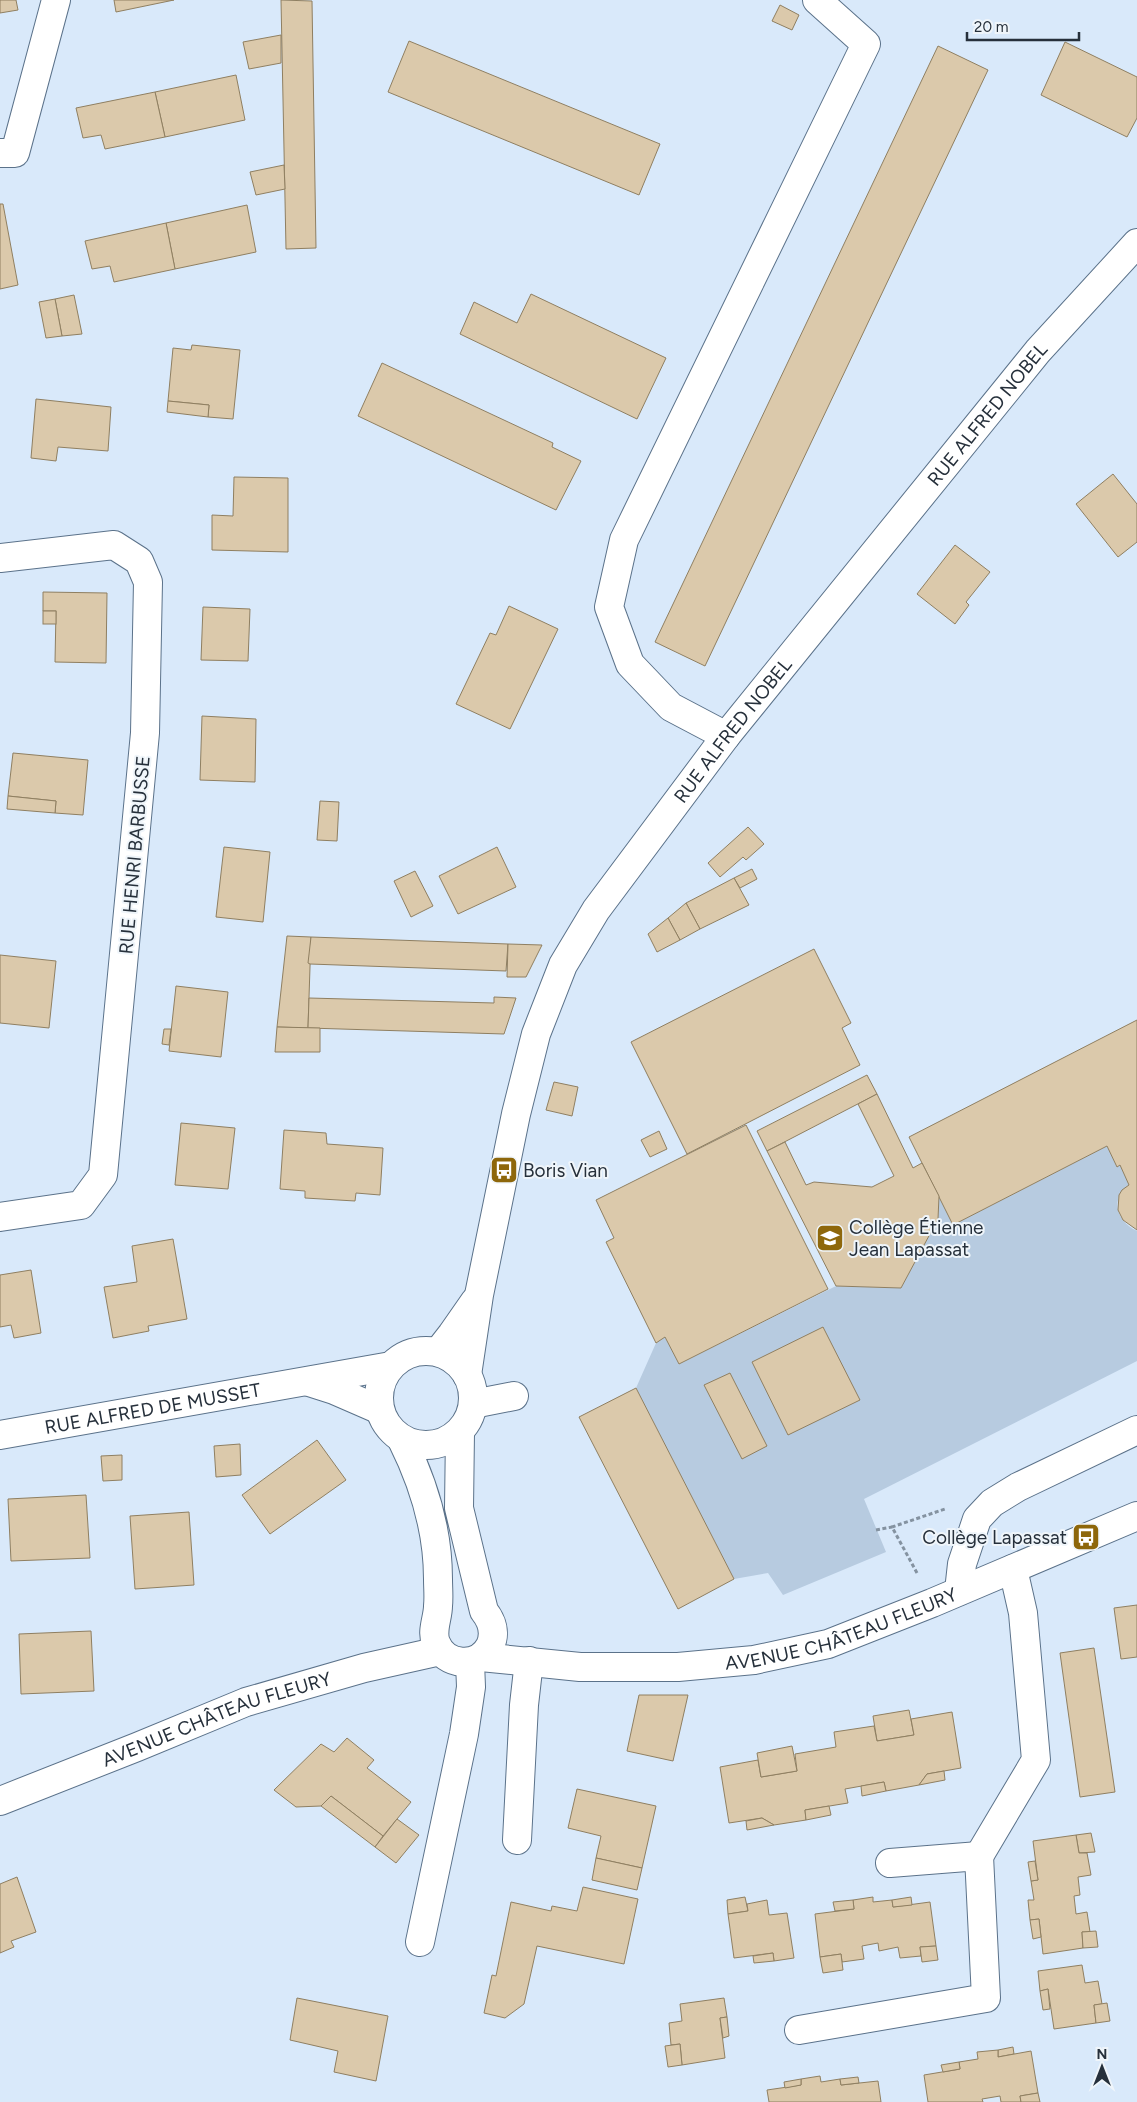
<svg xmlns="http://www.w3.org/2000/svg" width="1137" height="2102" font-family="Figtree,sans-serif">
	<style>
		.green { fill: #b7cbe0 }
		.building { fill: #dbc9ab; stroke: #8f7f61 }
		.lines { fill: none; stroke-linecap: round; stroke-linejoin: round }
		.minor-casing { stroke: #5b728a; stroke-width: 30 }
		.path { stroke: #8492a0; stroke-width: 3; stroke-dasharray: 4 2.5; stroke-linecap: butt }
		.minor { stroke: #fff; stroke-width: 28 }
		.labels { text-anchor: middle; stroke-width: 4; stroke-linejoin: round; paint-order: stroke }
		.street-label { font-size: 19px; fill: #26303b; stroke: #eff5fa }
		.poi-label { font-size: 19px; fill: #26303b; stroke: #eff5fa; text-anchor: start }
	</style>
	<rect width="100%" height="100%" fill="#d9e9fa"/>
	<!-- green -->
	<path class="green" d="M1107 1146 1117 1167 1120 1165 1129 1185C1109 1199 1117 1222 1137 1231V1361L864 1499 886 1552 783 1595 768 1573 734 1579 636 1388 656 1343 665 1337 679 1364 836 1286 901 1288 938 1219 939 1196 953 1225Z"/>
	<!-- building -->
	<g class="building">
		<path d="M0 0H16L18 10 0 13Z"/>
		<path d="M114 0H174L116 12Z"/>
		<path d="M281 0 312 1 316 248 286 249Z"/>
		<path d="M780 5 799 15 792 30 772 21Z"/>
		<path d="M281 35V63L249 69 243 42Z"/>
		<path d="M409 41 660 144 639 195 388 92Z"/>
		<path d="M1065 42 1137 77V118L1127 137 1041 95Z"/>
		<path d="M938 46 988 70 705 666 655 642Z"/>
		<path d="M236 75 245 120 165 137 155 92Z"/>
		<path d="M155 92 165 137 105 149 101 135 83 138 76 108Z"/>
		<path d="M284 165 285 189 256 195 250 172Z"/>
		<path d="M0 204H3L18 285 0 289Z"/>
		<path d="M247 205 256 252 175 269 166 223Z"/>
		<path d="M166 223 175 269 114 282 110 266 92 269 85 241Z"/>
		<path d="M531 294 666 358 637 419 460 334 474 302 517 323Z"/>
		<path d="M74 295 82 334 62 336 55 299Z"/>
		<path d="M55 299 62 336 46 338 39 302Z"/>
		<path d="M192 345 240 350 233 419 208 417 209 405 168 401 173 348 191 350Z"/>
		<path d="M382 363 553 443 552 447 581 461 556 510 358 416Z"/>
		<path d="M36 399 111 407 108 451 58 447 56 461 31 458Z"/>
		<path d="M168 401 209 405 208 417 167 412Z"/>
		<path d="M1113 474 1137 504V542L1118 557 1076 504Z"/>
		<path d="M234 477 288 478V552L212 550V515L233 516Z"/>
		<path d="M955 545 990 572 966 602 969 605 955 624 917 594Z"/>
		<path d="M43 592 107 593 106 663 55 662 56 611H43Z"/>
		<path d="M509 606 558 629 510 729 456 704 490 633 496 635Z"/>
		<path d="M203 607 250 609 248 661 201 660Z"/>
		<rect x="43" y="611" width="13" height="13"/>
		<path d="M202 716 256 719 255 782 200 780Z"/>
		<path d="M13 753 88 760 83 815 55 813 56 801 8 796Z"/>
		<path d="M8 796 56 801 55 813 7 809Z"/>
		<path d="M320 801 339 802 337 841 317 840Z"/>
		<path d="M748 827 764 844 746 860 743 857 720 877 708 863Z"/>
		<path d="M224 847 270 852 263 922 216 917Z"/>
		<path d="M497 847 516 887 458 914 439 876Z"/>
		<path d="M752 869 757 879 740 888 734 878Z"/>
		<path d="M415 871 433 906 411 917 394 881Z"/>
		<path d="M734 878 749 905 700 929 686 903Z"/>
		<path d="M686 903 700 929 680 940 668 918Z"/>
		<path d="M668 918 680 940 657 952 648 934Z"/>
		<path d="M287 936 311 937 308 1028 277 1027Z"/>
		<path d="M311 937 508 944 506 971 310 964 308 963Z"/>
		<path d="M508 944 542 945 526 977H507Z"/>
		<path d="M814 949 851 1023 842 1028 860 1065 687 1154 631 1042Z"/>
		<path d="M0 955 56 961 49 1028 0 1023Z"/>
		<path d="M176 986 228 992 221 1057 169 1051Z"/>
		<path d="M494 997 516 998 504 1034 308 1028 309 998 494 1003Z"/>
		<path d="M1137 1020V1230L1123 1220 1118 1210 1119 1195 1122 1190 1129 1185 1120 1165 1117 1167 1107 1146 953 1225 909 1137Z"/>
		<path d="M277 1027 320 1028V1052H275Z"/>
		<path d="M164 1029H171L169 1045 162 1044Z"/>
		<path d="M867 1075 877 1094 767 1151 757 1131Z"/>
		<path d="M554 1082 578 1087 572 1116 546 1110Z"/>
		<path d="M877 1094 913 1168 922 1163 939 1196 938 1219 901 1288 836 1286 767 1151 785 1142 806 1185 814 1182 872 1187 894 1176 858 1104Z"/>
		<path d="M181 1123 235 1128 228 1189 175 1185Z"/>
		<path d="M746 1125 828 1289 679 1364 665 1337 656 1343 606 1242 614 1238 596 1200Z"/>
		<path d="M284 1130 326 1133 327 1144 383 1148 380 1195 356 1193 355 1201 305 1198V1191L280 1189Z"/>
		<path d="M659 1131 667 1149 650 1157 641 1140Z"/>
		<path d="M173 1239 187 1319 148 1326 149 1331 113 1338 104 1287 137 1282 132 1246Z"/>
		<path d="M31 1270 41 1333 14 1338 11 1325 0 1327V1275Z"/>
		<path d="M823 1327 860 1400 788 1435 752 1362Z"/>
		<path d="M730 1373 767 1446 742 1459 704 1385Z"/>
		<path d="M636 1388 734 1579 678 1609 579 1417Z"/>
		<path d="M317 1440 346 1480 270 1534 242 1495Z"/>
		<path d="M240 1444 241 1475 216 1477 214 1446Z"/>
		<path d="M122 1455V1480L103 1481 101 1456Z"/>
		<path d="M86 1495 90 1558 11 1561 8 1499Z"/>
		<path d="M189 1512 194 1585 135 1589 130 1516Z"/>
		<path d="M1137 1605V1657L1121 1659 1114 1608Z"/>
		<path d="M91 1631 94 1691 21 1694 19 1634Z"/>
		<path d="M1094 1648 1115 1792 1080 1797 1060 1653Z"/>
		<path d="M639 1695H688L673 1761 627 1751Z"/>
		<path d="M909 1710 914 1735 877 1741 873 1716Z"/>
		<path d="M952 1712 961 1768 927 1774 919 1785 886 1791 884 1782 845 1789 848 1803 805 1810 806 1820 774 1825 762 1818 729 1823 720 1767 758 1760 761 1777 797 1771 795 1754 836 1747 834 1732 874 1726 877 1741 914 1735 911 1719Z"/>
		<path d="M347 1738 374 1760 367 1768 411 1802 383 1836 331 1796 321 1806 296 1807 274 1790 321 1744 334 1752Z"/>
		<path d="M792 1746 797 1771 761 1777 757 1753Z"/>
		<path d="M944 1771 945 1780 919 1785 927 1774Z"/>
		<path d="M884 1782 886 1791 862 1796 861 1786Z"/>
		<path d="M577 1789 656 1806 642 1868 596 1858 601 1836 568 1828Z"/>
		<path d="M331 1796 383 1836 375 1847 321 1806Z"/>
		<path d="M829 1806 831 1815 806 1820 805 1810Z"/>
		<path d="M762 1818 774 1825 747 1830 746 1821Z"/>
		<path d="M397 1819 419 1835 396 1863 375 1847Z"/>
		<path d="M1091 1833 1095 1852 1079 1853 1076 1835Z"/>
		<path d="M1076 1835 1079 1853H1087L1091 1875 1078 1877 1080 1895 1074 1896 1076 1914 1087 1912 1090 1932H1082L1083 1948 1043 1954 1039 1919 1030 1920 1028 1900H1034L1031 1881 1038 1880 1033 1841Z"/>
		<path d="M596 1858 642 1868 637 1890 592 1880Z"/>
		<path d="M1035 1861 1038 1880 1031 1881 1028 1862Z"/>
		<path d="M17 1877 36 1932 11 1941 14 1947 0 1953V1884Z"/>
		<path d="M583 1887 638 1899 624 1964 537 1946 524 2004 505 2018 484 2013 492 1975 496 1976 511 1902 551 1911 552 1906 577 1911Z"/>
		<path d="M745 1897 748 1911 728 1914 727 1900Z"/>
		<path d="M873 1897V1902L892 1900 893 1907 930 1902 936 1946 920 1947 921 1956 900 1958 898 1947 879 1951 878 1943 862 1946 864 1959 842 1962 841 1954 820 1957 815 1914 854 1909 853 1900Z"/>
		<path d="M911 1897 912 1905 893 1907 892 1900Z"/>
		<path d="M767 1900 769 1915 787 1913 794 1958 774 1961 773 1953 734 1958 728 1914 748 1911 747 1904Z"/>
		<path d="M853 1900 854 1909 835 1911 833 1902Z"/>
		<path d="M1039 1919 1041 1937 1033 1939 1030 1920Z"/>
		<path d="M1096 1931 1098 1947 1083 1948 1082 1932Z"/>
		<path d="M936 1946 938 1960 922 1962 920 1947Z"/>
		<path d="M773 1953 774 1961 754 1963 753 1956Z"/>
		<path d="M841 1954 843 1970 823 1973 820 1957Z"/>
		<path d="M1082 1965 1085 1983 1098 1981 1102 2004 1094 2005 1096 2023 1054 2029 1048 1989 1040 1991 1038 1971Z"/>
		<path d="M1048 1989 1050 2009 1043 2010 1040 1991Z"/>
		<path d="M297 1998 388 2016 376 2081 334 2072 338 2051 290 2040Z"/>
		<path d="M724 1998 727 2017 720 2018 725 2058 682 2065 680 2044 671 2045 669 2023 682 2021 680 2004Z"/>
		<path d="M1107 2003 1110 2021 1096 2023 1094 2005Z"/>
		<path d="M727 2017 729 2036 723 2038 720 2018Z"/>
		<path d="M680 2044 682 2065 668 2067 665 2046Z"/>
		<path d="M1013 2047 1014 2054 998 2057V2050Z"/>
		<path d="M998 2050V2057L1031 2051 1038 2093 1020 2096 1021 2102H1001L1000 2096 982 2099 983 2102H928L924 2075 960 2069 959 2062 978 2059 977 2052Z"/>
		<path d="M959 2062 960 2069 943 2072 941 2065Z"/>
		<path d="M820 2076 821 2082 840 2079 841 2085 878 2081 881 2102H769L767 2090 801 2085V2079Z"/>
		<path d="M858 2077 859 2083 841 2085 840 2079Z"/>
		<path d="M801 2079V2085L785 2088 784 2082Z"/>
		<path d="M1038 2093 1040 2102H1021L1020 2096Z"/>
	</g>
	<g class="lines">
		<!-- minor casing -->
		<g class="minor-casing">
			<g id="minor">
				<path d="M0 153H15L56 0"/>
				<path d="M0 558 114 545 139 561 148 582 145 733 103 1175 81 1205 0 1217"/>
				<path d="M726 736 671 707 630 664 609 607 624 540 866 44 817 0"/>
				<circle cx="426" cy="1398" r="47"/>
				<path d="M438 1352 452 1334 475 1301"/>
				<path id="s1" d="M467 1375 479 1295 516 1114 536 1034 563 965 596 910 726 736 1038 351 1137 243"/>
				<path d="M309 1382 334 1390 380 1410"/>
				<path d="M473 1404 514 1396"/>
				<path id="s2" d="M0 1435 391 1366"/>
				<path d="M402 1440C423 1482 438 1531 438 1579 438 1588 439 1597 438 1606 438 1618 431 1631 436 1643 445 1666 478 1669 490 1646 496 1633 492 1621 484 1611L459 1508 460 1432"/>
				<path d="M959 1591 962 1564 977 1519 992 1503 1018 1487 1137 1430"/>
				<path id="s3" d="M481 1657 580 1667H678L754 1660 828 1644 932 1603 1137 1516"/>
				<path id="s4" d="M0 1801 137 1747 246 1702 364 1668 440 1651"/>
				<path d="M517 1840 524 1705 529 1661"/>
				<path d="M979 1856 1036 1760 1023 1613 1013 1569"/>
				<path d="M420 1942 464 1734 471 1687 470 1662"/>
				<path d="M799 2030 986 1998 979 1856 890 1863"/>
			</g>
		</g>
		<!-- path -->
		<g class="path">
			<path d="M876 1530 892 1527"/>
			<path d="M917 1573 892 1527 945 1509"/>
		</g>
		<!-- minor -->
		<use href="#minor" class="minor"/>
	</g>
	<!-- icons -->
	<defs>
		<g id="bus-square" transform="scale(1.4375)"><rect x="-9" y="-9" width="18" height="18" rx="4" fill="#8e670b" stroke="#eff5fa"/><path d="M-5-6H5V4H4V6H2V4H-2V6H-4V4H-5ZM-3.5-4V0h7V-4ZM-3.5 1.2v1.5H-2V1.2ZM2 1.2v1.5H3.5V1.2Z" fill="#fff"/></g>
		<g id="school-square" transform="scale(1.4375)"><rect x="-9" y="-9" width="18" height="18" rx="4" fill="#8e670b" stroke="#eff5fa"/><path d="M0-5L7-2L0 1L-7-2ZM-4 1L0 2.5L4 1V4Q0 6-4 4Z" fill="#fff"/></g>
	</defs>
	<g fill-rule="evenodd">
		<use href="#bus-square" x="504" y="1170"/>
		<use href="#school-square" x="830" y="1238"/>
		<use href="#bus-square" x="1086" y="1537"/>
	</g>
	<g class="labels">
		<!-- street labels -->
		<g class="street-label">
			<text dy="7" stroke="none"><textPath href="#s1" startOffset="1118">RUE ALFRED NOBEL</textPath></text>
			<text dy="7" stroke="none"><textPath href="#s1" startOffset="712">RUE ALFRED NOBEL</textPath></text>
			<text transform="translate(134 855) rotate(-85)" y="7">RUE HENRI BARBUSSE</text>
			<text dy="7" stroke="none"><textPath href="#s2" startOffset="155">RUE ALFRED DE MUSSET</textPath></text>
			<text dy="7" stroke="none"><textPath href="#s3" startOffset="366">AVENUE CHÂTEAU FLEURY</textPath></text>
			<text dy="7" stroke="none"><textPath href="#s4" startOffset="232">AVENUE CHÂTEAU FLEURY</textPath></text>
		</g>
		<!-- poi labels -->
		<g class="poi-label">
			<text x="523" y="1177">Boris Vian</text>
			<text x="849" y="1234">Collège Étienne<tspan x="849" dy="22">Jean Lapassat</tspan></text>
			<text x="1067" y="1544" text-anchor="end">Collège Lapassat</text>
		</g>
	</g>
	<!-- north arrow -->
	<g transform="translate(1102 2067)" stroke="#eff5fa" stroke-width="4" paint-order="stroke">
	<path d="M0-4L9 19L0 12L-9 19Z" fill="#26303b"/>
	<text y="-8" font-size="14" font-weight="bold" text-anchor="middle" fill="#26303b">N</text>
	</g>
	<!-- scale -->
	<path d="M967 32v8h112v-8" fill="none" stroke="#26303b" stroke-width="2.5"/>
	<text x="974" y="32" font-size="15" fill="#26303b" stroke="#eff5fa" stroke-width="4" paint-order="stroke">20 m</text>
</svg>
